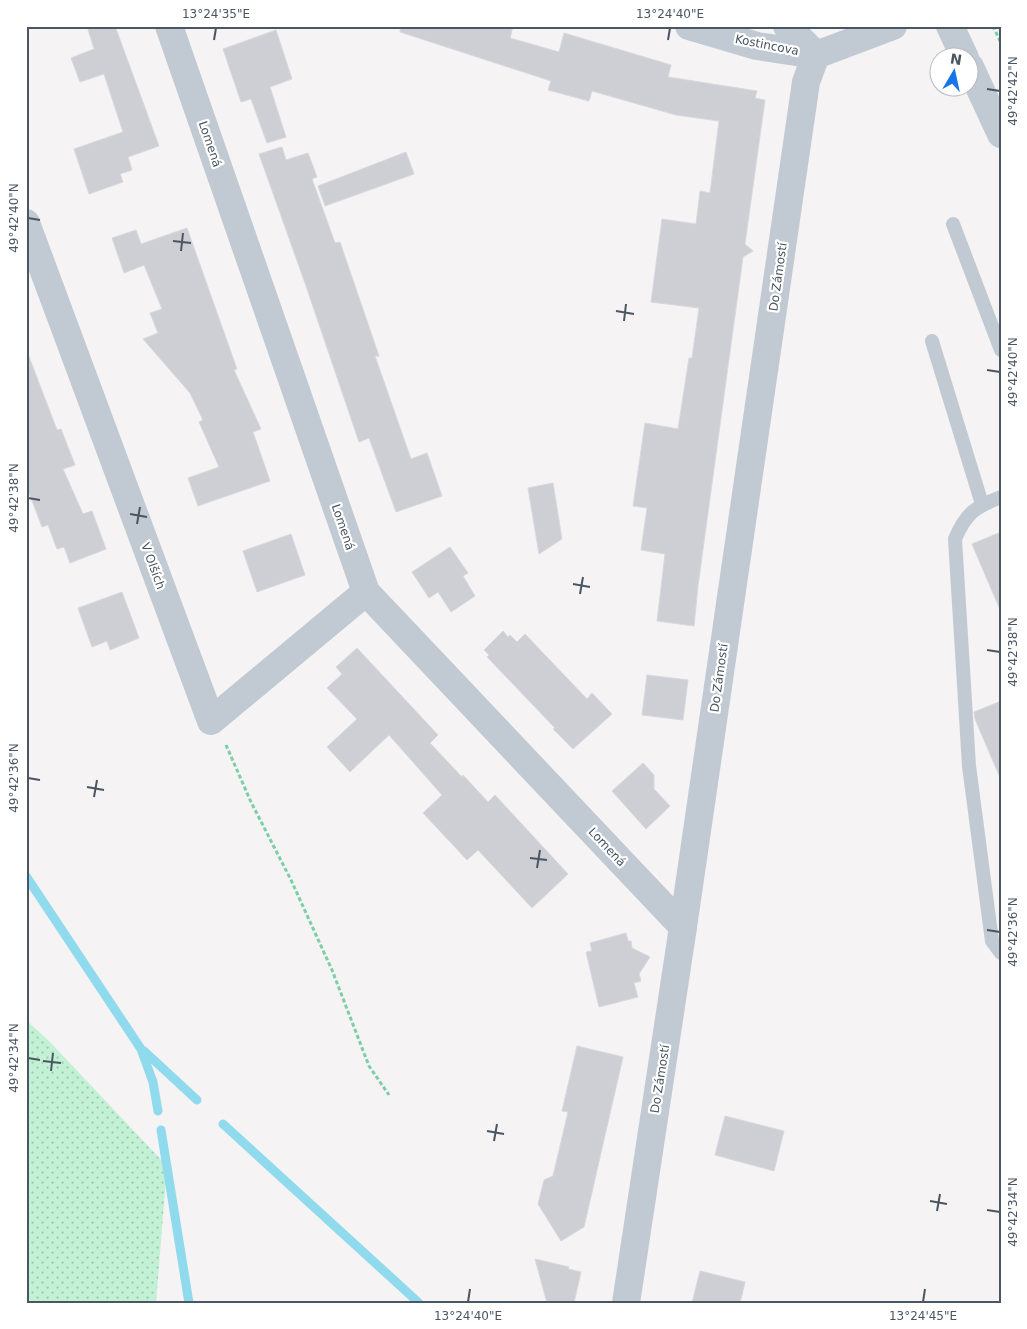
<svg xmlns="http://www.w3.org/2000/svg" width="1027" height="1329" font-family="'DejaVu Sans',sans-serif">
	<style>
		.grass { fill: url(#grass-dots) }
		.lines { fill: none; stroke-linecap: round; stroke-linejoin: round }
		.stream { stroke: #90daee; stroke-width: 9 }
		.building { fill: #cdcfd5; stroke: #d7d9de }
		.path { stroke: #7ad0a6; stroke-width: 3; stroke-dasharray: 4 2.5; stroke-linecap: butt }
		.service { stroke: #c1cad2; stroke-width: 14 }
		.minor { stroke: #c1cad2; stroke-width: 28 }
		.tertiary { stroke: #c1cad2; stroke-width: 28 }
		.ticks { fill: none; stroke: #4a5661; stroke-width: 2 }
		.labels { text-anchor: middle; stroke-width: 4.5; stroke-linejoin: round; paint-order: stroke }
		.street-label { font-size: 12px; fill: #4a5661; stroke: #fff }
		.neatline { fill: none; stroke: #4a5661; stroke-width: 2 }
		.ticks-label { font-size: 12px; text-anchor: middle; fill: #4a5661 }
	</style>
	<defs>
		<pattern id="grass-dots" width="8" height="8" patternUnits="userSpaceOnUse" patternTransform="scale(1.25)"><rect width="8" height="8" fill="#c3f1d5"/><path d="M2 2h.1M6 6h.1" fill="none" stroke="#a0c6b0" stroke-width="1.8" stroke-linecap="round"/></pattern>
	</defs>
	<rect width="100%" height="100%" fill="#f5f3f3"/>
	<!-- grass -->
	<path class="grass" d="M26 1020 49 1041 167 1166 156 1303H26Z"/>
	<g class="lines">
		<!-- stream -->
		<g class="stream">
			<path d="M26 876 141 1049 153 1082 158 1111"/>
			<path d="M144 1051 197 1100"/>
			<path d="M223 1124 419 1303"/>
			<path d="M161 1130 189 1303"/>
		</g>
	</g>
	<!-- building -->
	<g class="building">
		<path d="M87 26H115L159 146 128 157 132 170 120 174 123 182 89 194 74 149 123 132 104 74 80 82 71 58 94 49Z"/>
		<path d="M401 26H513L510 38 559 52 564 33 671 65 668 77 757 91 755 98 765 100 745 244 753 251 743 257 698 586 694 626 657 621 665 554 641 550 647 508 633 506 645 423 678 429 689 358H692L699 308 651 302 662 219 696 224 700 191 710 193 719 121 676 115 592 91 589 101 548 90 551 81 400 32Z"/>
		<path d="M276 30 292 79 270 87 286 137 267 143 251 99 241 102 223 49Z"/>
		<path d="M282 147 286 160 308 153 317 177 312 179 335 243 340 242 379 356H375L411 459 427 453 442 496 396 512 369 438 359 442 306 286 259 154Z"/>
		<path d="M406 152 414 174 325 206 318 186Z"/>
		<path d="M187 228 237 369 234 370 261 429 253 432 270 481 198 506 188 478 219 467 199 422 203 420 190 393 143 339 158 333 150 313 162 309 144 265 124 273 112 238 136 230 141 244Z"/>
		<path d="M26 354H28L57 430 61 429 75 465 63 469 83 514 92 511 106 549 70 563 64 547 57 549 48 525 42 527 26 485Z"/>
		<path d="M553 483 562 539 539 554 528 488Z"/>
		<path d="M1001 532V612L972 544Z"/>
		<path d="M291 534 305 575 257 592 243 551Z"/>
		<path d="M450 547 468 573 463 576 475 596 451 612 438 592 429 598 412 572Z"/>
		<path d="M122 592 139 638 110 650 107 641 92 647 78 608Z"/>
		<path d="M503 631 508 637 510 635 517 642 525 634 587 699 592 693 612 714 573 749 553 729 555 728 487 657 489 655 484 650Z"/>
		<path d="M357 648 438 735 430 743 462 777 463 775 488 802 495 795 568 874 532 908 478 850 467 860 423 813 442 795 389 735 350 772 327 747 357 719 327 688 342 674 336 667Z"/>
		<path d="M647 675 688 680 683 720 642 715Z"/>
		<path d="M1001 701V780L975 719 974 712Z"/>
		<path d="M643 763 654 775V789L670 806 646 829 612 791Z"/>
		<path d="M626 933 628 941H631L632 948 650 957 639 974 641 981 634 983 638 997 599 1007 586 952 592 951 590 943Z"/>
		<path d="M577 1046 623 1057 584 1227 561 1241 538 1204 544 1180 553 1176 568 1112 562 1111Z"/>
		<path d="M725 1116 784 1131 774 1171 715 1155Z"/>
		<path d="M535 1259 569 1267 568 1269 581 1272 574 1303H547Z"/>
		<path d="M700 1271 745 1282 740 1303H692Z"/>
	</g>
	<g class="lines">
		<!-- path -->
		<g class="path">
			<path d="M993 26 1001 43"/>
			<path d="M226 745 251 802 291 880 332 970 369 1066 389 1095"/>
		</g>
		<!-- service -->
		<g class="service">
			<path d="M953 224 1001 350"/>
			<path d="M932 341 982 504"/>
			<path d="M1001 497C975 507 966 513 955 539L969 766 992 941 1001 953"/>
		</g>
		<!-- minor -->
		<g class="minor">
			<path d="M169 26 366 592 683 927"/>
			<path d="M787 26 816 55 893 26"/>
			<path d="M26 223 211 721 366 592"/>
			<path d="M626 1303 683 927 806 82 816 55 757 46 689 26"/>
		</g>
		<!-- tertiary -->
		<g class="tertiary">
			<path d="M950 26 965 58"/>
			<path d="M970 67 1001 134"/>
		</g>
	</g>
	<!-- ticks -->
	<path class="ticks" d="M214 40 216 28M668 40 670 28M987 89 1000 91M28 218 40 220M173 241 191 243M181 251 183 233M616 311 634 314M624 321 626 304M987 370 1000 372M28 498 40 500M130 514 147 517M137 524 140 507M573 584 590 587M580 594 583 577M987 650 1000 652M28 778 40 780M87 787 104 790M94 797 97 780M530 858 547 860M537 868 540 850M987 930 1000 932M28 1058 40 1060M43 1061 61 1063M51 1071 53 1053M487 1131 504 1134M494 1141 497 1124M930 1201 947 1204M987 1210 1000 1212M937 1211 940 1194M468 1302 470 1289M923 1302 925 1289"/>
	<g class="labels">
		<!-- street labels -->
		<g class="street-label">
			<text transform="translate(767 45) rotate(11)" y="4">Kostincova</text>
			<text transform="translate(210 144) rotate(71)" y="4">Lomená</text>
			<text transform="translate(778 277) rotate(-82)" y="4">Do Zámostí</text>
			<text transform="translate(343 527) rotate(71)" y="4">Lomená</text>
			<text transform="translate(153 566) rotate(70)" y="4">V Olších</text>
			<text transform="translate(719 678) rotate(-82)" y="4">Do Zámostí</text>
			<text transform="translate(607 847) rotate(47)" y="4">Lomená</text>
			<text transform="translate(660 1079) rotate(-81)" y="4">Do Zámostí</text>
		</g>
	</g>
	<!-- border -->
	<rect width="1027" height="1329" fill="none" stroke="#ffffff" stroke-width="55"/>
	<!-- north arrow -->
	<g transform="translate(954 72) rotate(9)"><circle r="24" fill="#ffffff" stroke="#b7bbc0"/>
	<path d="M0-4L9 19L0 12L-9 19Z" fill="#1a73e8"/>
	<text y="-8" font-size="14" font-weight="bold" text-anchor="middle" fill="#4a5661">N</text>
	</g>
	<rect x="28" y="28" width="972" height="1274" class="neatline"/>
	<g class="ticks-label">
		<text x="216" y="18">13°24'35"E</text>
		<text x="670" y="18">13°24'40"E</text>
		<text transform="translate(1013 91) rotate(-90)" y="4">49°42'42"N</text>
		<text transform="translate(14 218) rotate(-90)" y="4">49°42'40"N</text>
		<text transform="translate(1013 372) rotate(-90)" y="4">49°42'40"N</text>
		<text transform="translate(14 498) rotate(-90)" y="4">49°42'38"N</text>
		<text transform="translate(1013 652) rotate(-90)" y="4">49°42'38"N</text>
		<text transform="translate(14 778) rotate(-90)" y="4">49°42'36"N</text>
		<text transform="translate(1013 932) rotate(-90)" y="4">49°42'36"N</text>
		<text transform="translate(14 1058) rotate(-90)" y="4">49°42'34"N</text>
		<text transform="translate(1013 1212) rotate(-90)" y="4">49°42'34"N</text>
		<text x="468" y="1320">13°24'40"E</text>
		<text x="923" y="1320">13°24'45"E</text>
	</g>
</svg>
